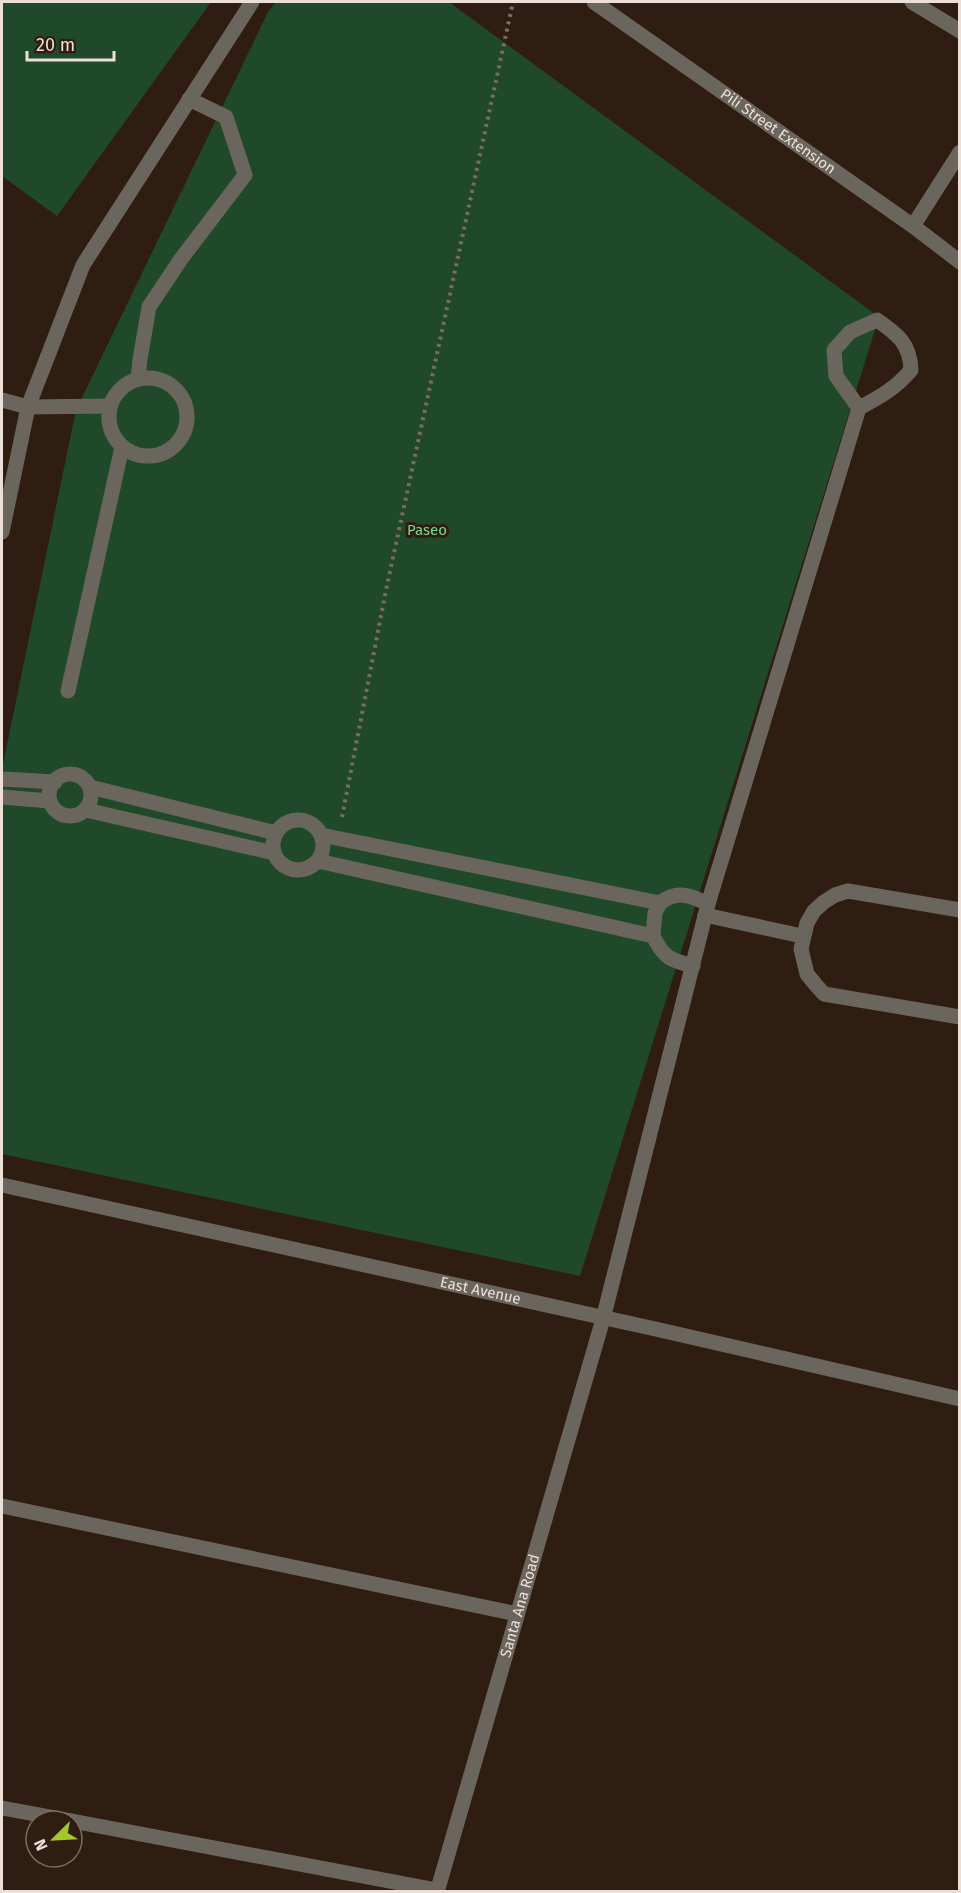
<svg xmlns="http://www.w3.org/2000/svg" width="961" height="1893" font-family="'Fira Sans',sans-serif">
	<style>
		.green { fill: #20492a }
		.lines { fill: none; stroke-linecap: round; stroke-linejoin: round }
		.path { stroke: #7b6b61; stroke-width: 4; stroke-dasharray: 3 4.5; stroke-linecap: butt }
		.minor { stroke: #6b665d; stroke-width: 15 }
		.labels { text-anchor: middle; stroke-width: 6; stroke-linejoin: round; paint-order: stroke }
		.street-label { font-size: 15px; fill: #ecdfd8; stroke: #2f1d11 }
		.park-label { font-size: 15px; fill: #75d98d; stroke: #2f1d11 }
	</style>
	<rect width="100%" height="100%" fill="#2f1d11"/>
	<!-- green -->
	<g class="green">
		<path d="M2 2H211L57 216 2 176Z"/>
		<path d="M276 2H449L879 317 580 1276 2 1154V769L76 410 268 12Z"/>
	</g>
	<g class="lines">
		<!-- path -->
		<path class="path" d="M342 817 386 590 513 2"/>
		<!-- minor -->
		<g class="minor">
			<path id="s1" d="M594 2 913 226 960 262"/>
			<path d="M912 2 960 31"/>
			<path d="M913 226 960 152"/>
			<circle cx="148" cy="417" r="39"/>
			<path d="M138 379 140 359 149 307 181 259 245 175 226 117 189 99"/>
			<path d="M2 400 28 407 110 406"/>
			<path d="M2 532 28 407 83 265 252 2"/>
			<path d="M68 691 122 447"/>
			<circle cx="70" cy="795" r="21"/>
			<path d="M2 779 55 782"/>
			<path d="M90 787 276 833"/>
			<path d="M2 797 50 801"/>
			<path d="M86 810 274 853"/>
			<circle cx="298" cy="845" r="25"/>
			<path d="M321 835 660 903C677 890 690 895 708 904"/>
			<path d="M318 861 653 936C664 958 670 960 693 966"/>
			<path d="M960 910 848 891 835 895 824 902 814 911 807 923 801 949 807 974 815 984 824 994 960 1017"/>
			<path d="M705 915 802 936"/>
			<path d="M653 936 655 913 660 903"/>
			<path id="s2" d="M2 1185 660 1330 960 1399"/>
			<path d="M2 1506 517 1614"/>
			<path d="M2 1808 72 1821"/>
			<path d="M72 1821 437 1890"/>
			<path id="s3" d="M437 1892 603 1319 708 904 859 408 836 376 834 350 850 332 877 320C897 334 910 343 911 370 896 388 880 397 859 408"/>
		</g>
	</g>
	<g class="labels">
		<!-- street labels -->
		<g class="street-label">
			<text dy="5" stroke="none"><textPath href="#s1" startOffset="225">Pili Street Extension</textPath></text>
			<text dy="5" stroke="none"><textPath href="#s2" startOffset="490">East Avenue</textPath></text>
			<text dy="5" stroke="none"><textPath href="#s3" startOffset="298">Santa Ana Road</textPath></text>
		</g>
		<!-- park labels -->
		<g class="park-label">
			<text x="427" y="535">Paseo</text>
		</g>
	</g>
	<!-- border -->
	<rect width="961" height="1893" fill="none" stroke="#ecdfd8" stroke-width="6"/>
	<!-- north arrow -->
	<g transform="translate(54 1839) rotate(246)"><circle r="28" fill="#2f1d11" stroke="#7b6b61" stroke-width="1.5"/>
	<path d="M0-4.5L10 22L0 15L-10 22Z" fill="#a3c927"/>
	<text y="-9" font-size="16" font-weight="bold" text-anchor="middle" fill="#ecdfd8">N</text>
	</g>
	<!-- scale -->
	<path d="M27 51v9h87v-9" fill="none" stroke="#ecdfd8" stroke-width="3"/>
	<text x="36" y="51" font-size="18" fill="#ecdfd8" stroke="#2f1d11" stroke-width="4.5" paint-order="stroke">20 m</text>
</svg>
